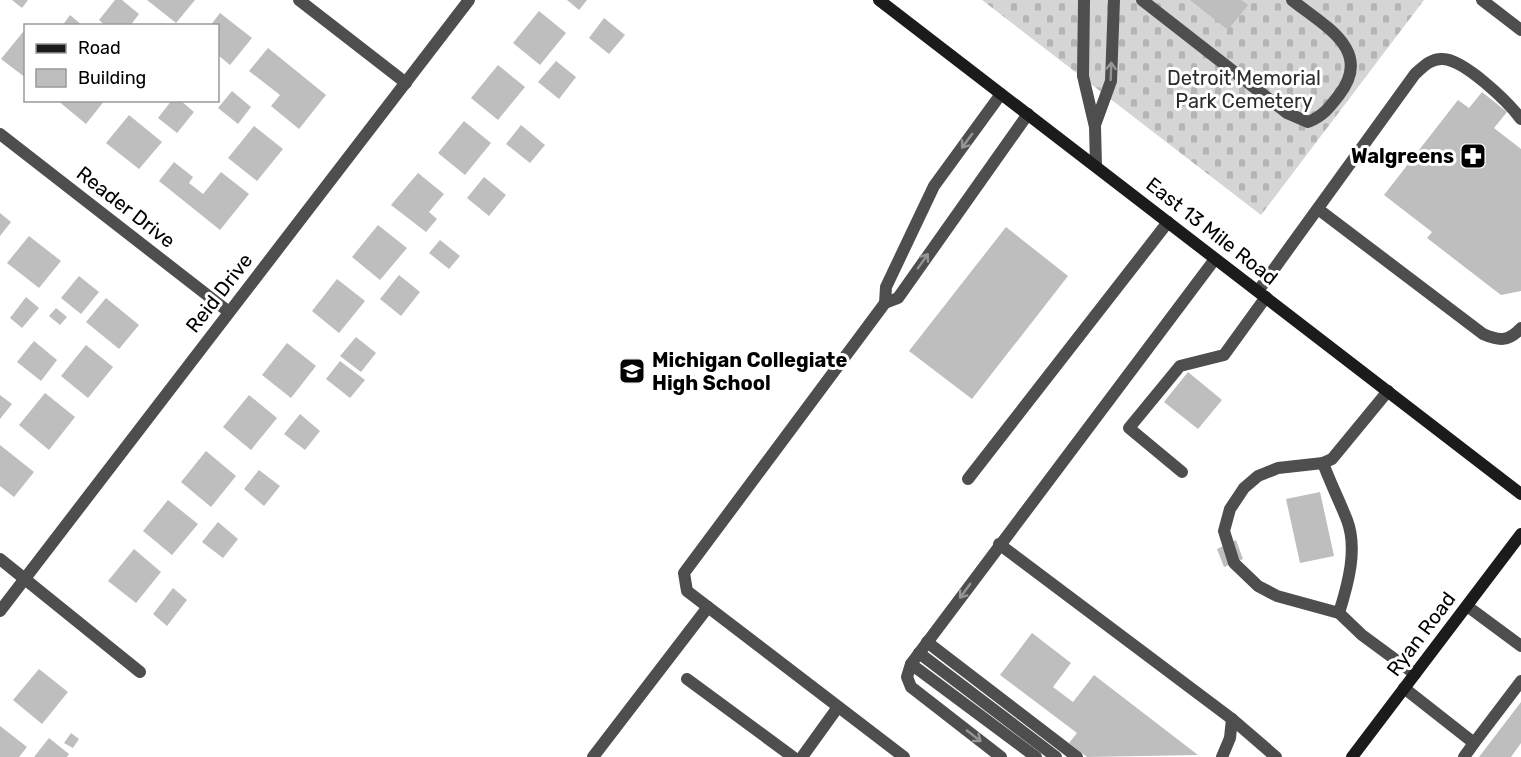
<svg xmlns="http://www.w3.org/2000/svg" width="1521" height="757" font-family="Rubik,sans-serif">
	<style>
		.cemetery { fill: url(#cemetery-stones) }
		.building { fill: #bebebe }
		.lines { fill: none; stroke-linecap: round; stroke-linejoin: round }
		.lane { stroke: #4e4e4e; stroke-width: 12 }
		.street { stroke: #4e4e4e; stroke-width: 12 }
		.secondary { stroke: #1b1b1b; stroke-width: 12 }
		.oneway { stroke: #959595 }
		.labels { text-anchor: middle; stroke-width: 6; stroke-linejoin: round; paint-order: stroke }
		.park-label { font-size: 20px; fill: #2c2c2c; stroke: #fff }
		.poi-label { font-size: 20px; font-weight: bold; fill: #000; stroke: #fff; text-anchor: end }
		.street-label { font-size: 20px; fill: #000; stroke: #fff }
	</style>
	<defs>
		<pattern id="cemetery-stones" width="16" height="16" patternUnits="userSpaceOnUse" patternTransform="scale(1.5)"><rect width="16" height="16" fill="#d5d5d5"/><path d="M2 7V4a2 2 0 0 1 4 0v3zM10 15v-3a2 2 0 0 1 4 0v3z" fill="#b5b5b5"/></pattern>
	</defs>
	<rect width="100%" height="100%" fill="#fff"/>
	<!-- cemetery -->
	<path class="cemetery" d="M982 0H1424L1261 215Z"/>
	<!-- building -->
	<g class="building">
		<path d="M12 0H28L22 8Z"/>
		<path d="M115 0H122L139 14 130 26H106L99 20Z"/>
		<path d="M147 0H195L176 23Z"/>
		<path d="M567 0H587L579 10Z"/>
		<path d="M1190 0H1241L1248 5 1228 30Z"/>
		<path d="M539 11 566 33 540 65 513 43Z"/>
		<path d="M220 13 252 38 230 65 218 55V26H210Z"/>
		<path d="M70 15 83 26H62Z"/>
		<path d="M604 18 625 35 609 54 589 38Z"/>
		<path d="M23 32 26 34V78L1 59Z"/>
		<path d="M268 48 326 95 299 129 271 106 280 95 249 71Z"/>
		<path d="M556 61 576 77 559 99 538 82Z"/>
		<path d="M498 65 525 87 498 120 471 98Z"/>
		<path d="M232 91 251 107 238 124 218 108Z"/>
		<path d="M1482 92 1507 112 1494 128 1521 149V291L1501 295 1427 238 1432 232 1384 195 1458 100 1469 108Z"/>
		<path d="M57 100H105L86 124Z"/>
		<path d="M172 100H180L194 112 177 133 158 118Z"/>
		<path d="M129 115 162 142 139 169 106 143Z"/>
		<path d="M464 121 491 143 465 175 438 153Z"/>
		<path d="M521 125 545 145 530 163 506 144Z"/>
		<path d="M254 126 283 149 257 181 228 158Z"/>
		<path d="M174 162 193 177 189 183 203 194 221 172 249 194 220 230 159 181Z"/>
		<path d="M418 173 444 194 429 212 437 219 426 232 391 205Z"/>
		<path d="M484 177 506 195 489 216 467 198Z"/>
		<path d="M0 213 11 222 0 236Z"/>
		<path d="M378 225 407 248 380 280 352 257Z"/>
		<path d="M1006 227 1068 276 972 399 909 351Z"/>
		<path d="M29 236 61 261 39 288 7 263Z"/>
		<path d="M440 240 460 256 449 269 429 253Z"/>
		<path d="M399 275 420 292 401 316 380 299Z"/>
		<path d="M79 276 99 292 81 314 61 298Z"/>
		<path d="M337 279 365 301 339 333 312 311Z"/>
		<path d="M26 297 39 308 22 328 10 318Z"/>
		<path d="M106 298 139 325 119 349 86 322Z"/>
		<path d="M56 308 67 317 60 325 49 316Z"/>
		<path d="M356 337 376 353 361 372 340 356Z"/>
		<path d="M34 341 57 360 41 381 17 362Z"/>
		<path d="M287 343 316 366 291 398 262 375Z"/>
		<path d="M86 345 113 367 88 398 61 376Z"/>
		<path d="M340 361 365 380 350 398 326 379Z"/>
		<path d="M1188 372 1222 400 1198 429 1164 402Z"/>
		<path d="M45 393 75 417 49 450 19 425Z"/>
		<path d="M0 395 12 404 0 419Z"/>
		<path d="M249 395 277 418 251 450 223 427Z"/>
		<path d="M300 414 320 431 305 450 284 434Z"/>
		<path d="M0 445 34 472 14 497 0 486Z"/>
		<path d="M206 451 236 476 211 507 181 482Z"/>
		<path d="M259 470 280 486 264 506 244 489Z"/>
		<path d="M1320 492 1334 556 1300 563 1286 499Z"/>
		<path d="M168 500 198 524 172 555 143 531Z"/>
		<path d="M218 522 238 539 223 558 202 542Z"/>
		<path d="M1236 540 1243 559 1224 567 1217 549Z"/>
		<path d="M134 549 161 572 136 603 108 581Z"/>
		<path d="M173 588 187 600 167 626 153 614Z"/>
		<path d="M1032 633 1071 663 1053 687 1073 702 1094 675 1198 755 1087 757 1069 743 1077 733 1000 675Z"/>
		<path d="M39 669 68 692 42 724 13 700Z"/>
		<path d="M1521 702V743L1511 757H1479Z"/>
		<path d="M0 726 27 747 19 757H0Z"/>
		<path d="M71 733 79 739 73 748 64 743Z"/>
		<path d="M49 738 69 754 67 757H34Z"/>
	</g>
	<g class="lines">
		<!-- lane -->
		<g class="lane">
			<path d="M1084 0 1083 76 1095 127 1096 166"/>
			<path d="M1142 0 1287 113 1308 122C1323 116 1329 108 1339 95 1374 50 1324 26 1292 0"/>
			<path d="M1482 0 1521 30"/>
			<path d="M1095 125 1111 81 1114 0"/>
			<path d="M1318 209 1483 334C1499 341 1508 342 1521 328"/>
			<path d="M1258 291 1415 74C1423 67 1431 58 1443 59 1465 60 1508 102 1521 119"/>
			<path d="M885 303 886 287 934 186 1001 94"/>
			<path d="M1388 391 1332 459 1323 463 1278 468 1258 476 1244 488 1230 509 1224 531 1234 563 1258 586 1277 596 1339 613 1362 635 1415 674"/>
			<path d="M1323 463C1330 482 1339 500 1347 520 1358 549 1348 584 1339 613"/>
			<path d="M1182 472 1129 428 1180 366 1224 355 1266 297"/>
			<path d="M968 479 1168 222"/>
			<path d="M999 544 1232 719 1276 757"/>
			<path d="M1467 606 1521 646"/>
			<path d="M927 642 1077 757"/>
			<path d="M919 653 1056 757"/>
			<path d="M911 664 1036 757"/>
			<path d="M687 679 793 757"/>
			<path d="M1404 688 1474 743 1464 757"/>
			<path d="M1474 743 1521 681"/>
			<path d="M593 757 708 607"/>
			<path d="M802 757 838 707"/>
			<path d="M904 757 687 591 684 573 885 303 898 298 1028 114"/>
			<path d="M1001 757 911 687 907 677 911 664 1215 259"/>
			<path d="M1222 757 1230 738 1232 719"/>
		</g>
		<!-- street -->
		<g class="street">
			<path d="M299 0 406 83"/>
			<path d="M0 134 229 312"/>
			<path d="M0 559 140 672"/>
			<path d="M0 611 469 0"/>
		</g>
		<!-- secondary -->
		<g class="secondary">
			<path d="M879 0 1521 494"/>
			<path d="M1352 757 1521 534"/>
		</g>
	</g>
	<!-- one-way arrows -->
	<defs><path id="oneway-shaft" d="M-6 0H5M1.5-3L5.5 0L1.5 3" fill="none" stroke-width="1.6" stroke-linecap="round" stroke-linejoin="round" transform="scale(1.5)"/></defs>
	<g class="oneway">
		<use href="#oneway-shaft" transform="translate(1111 71) rotate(-88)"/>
		<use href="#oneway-shaft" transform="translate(967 141) rotate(126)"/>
		<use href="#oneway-shaft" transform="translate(923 261) rotate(-55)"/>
		<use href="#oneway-shaft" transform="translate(965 591) rotate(126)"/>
		<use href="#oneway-shaft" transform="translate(974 736) rotate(38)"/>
	</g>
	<!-- icons -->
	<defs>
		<g id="pharmacy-square" transform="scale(1.35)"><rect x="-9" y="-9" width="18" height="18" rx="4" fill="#000" stroke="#fff"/><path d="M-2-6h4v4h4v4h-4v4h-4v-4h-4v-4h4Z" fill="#fff"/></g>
		<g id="school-square" transform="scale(1.35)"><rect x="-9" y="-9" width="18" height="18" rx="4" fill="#000" stroke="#fff"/><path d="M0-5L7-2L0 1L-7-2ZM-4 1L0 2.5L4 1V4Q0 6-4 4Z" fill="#fff"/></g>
	</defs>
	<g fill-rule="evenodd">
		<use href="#pharmacy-square" x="1473" y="156"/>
		<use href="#school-square" x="632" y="371"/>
	</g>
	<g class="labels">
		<!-- park labels -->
		<g class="park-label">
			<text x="1244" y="85">Detroit Memorial<tspan x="1244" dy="23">Park Cemetery</tspan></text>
		</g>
		<!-- poi labels -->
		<g class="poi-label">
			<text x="1454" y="163">Walgreens</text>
			<text x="652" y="367" text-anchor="start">Michigan Collegiate<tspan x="652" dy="23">High School</tspan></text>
		</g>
		<!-- street labels -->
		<g class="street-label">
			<text transform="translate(126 207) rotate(38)" y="7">Reader Drive</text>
			<text transform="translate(1212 231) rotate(38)" y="7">East 13 Mile Road</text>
			<text transform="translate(219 293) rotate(-52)" y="7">Reid Drive</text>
			<text transform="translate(1421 634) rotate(-53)" y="7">Ryan Road</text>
		</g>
	</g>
	<!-- legend -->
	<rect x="24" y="24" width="195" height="78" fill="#ffffff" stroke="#999999" stroke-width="1.5"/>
	<rect x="36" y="44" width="30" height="9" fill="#1b1b1b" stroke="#999999" stroke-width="1.5"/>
	<text x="78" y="54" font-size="18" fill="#000000">Road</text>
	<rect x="36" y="69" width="30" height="18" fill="#bebebe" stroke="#999999" stroke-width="1.5"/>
	<text x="78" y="84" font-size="18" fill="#000000">Building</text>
</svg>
